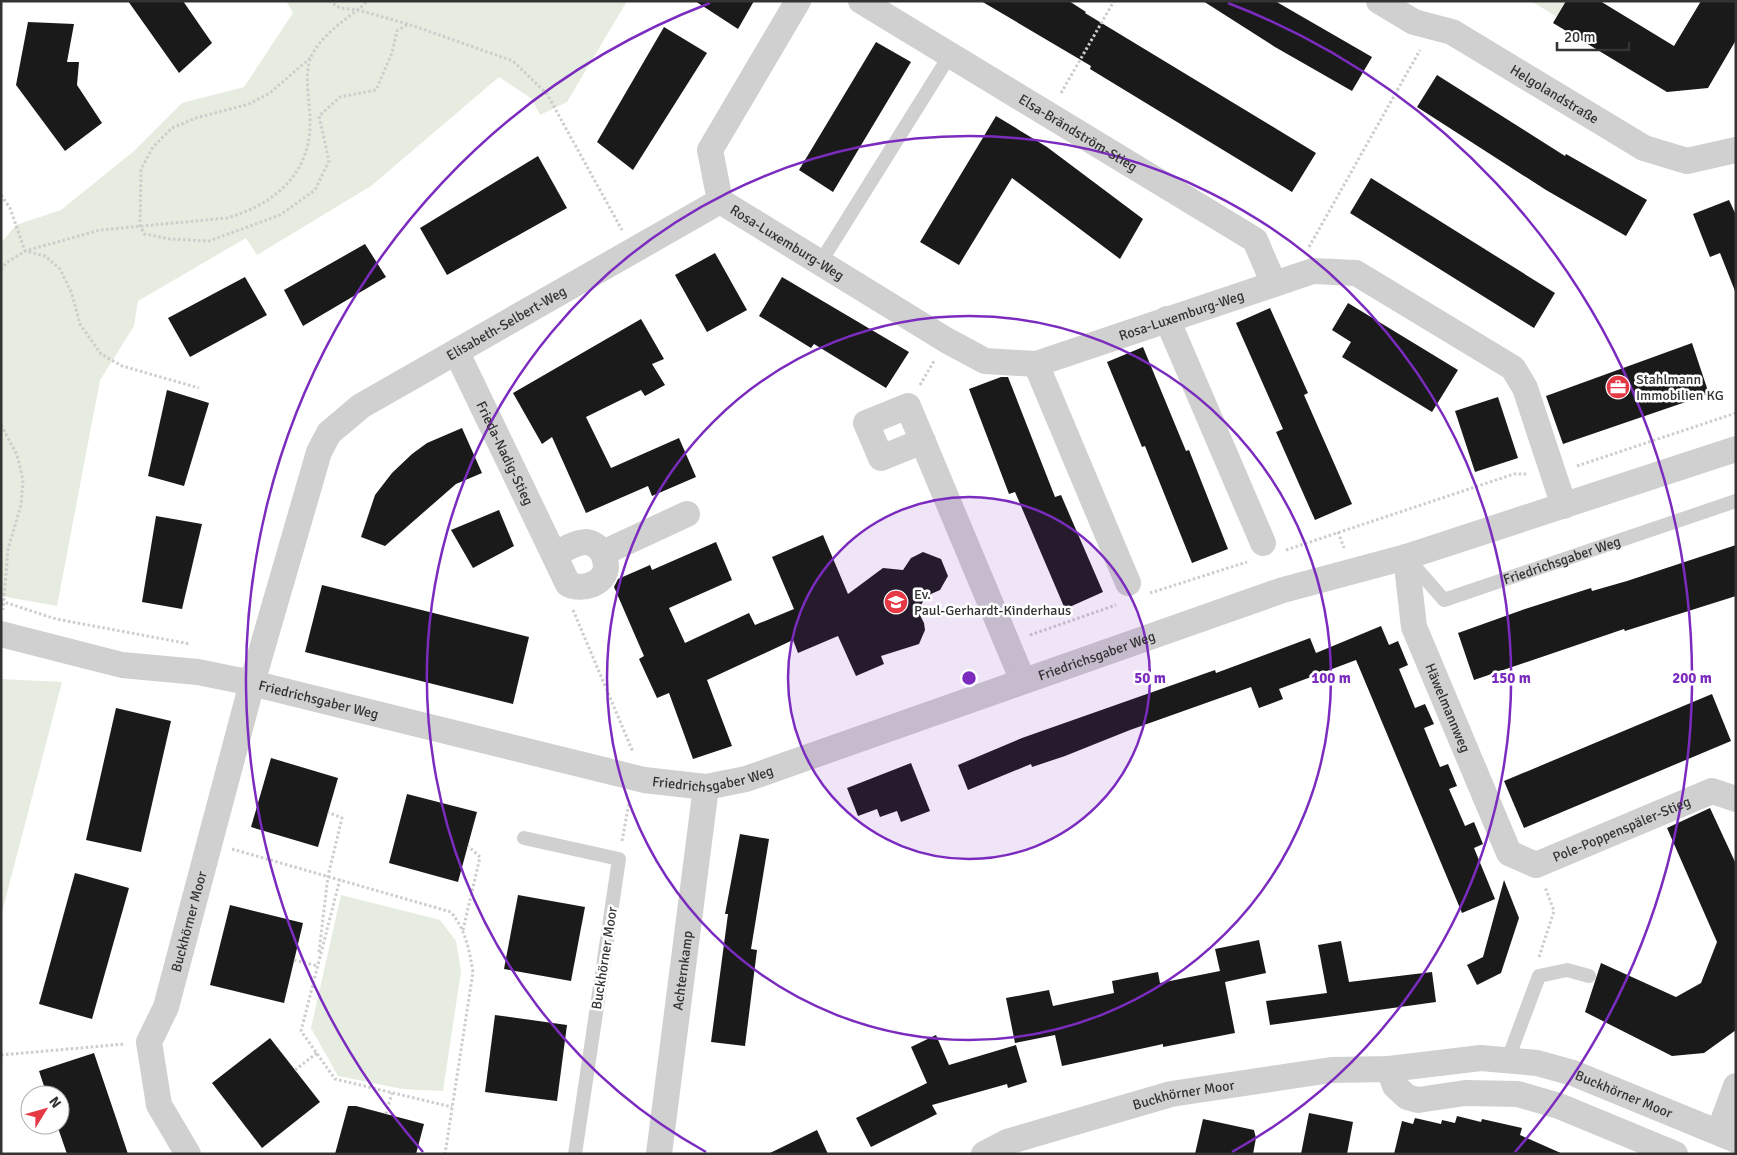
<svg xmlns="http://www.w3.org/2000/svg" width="1737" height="1155" font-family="Signika,sans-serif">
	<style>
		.green { fill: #e6ecdf }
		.building { fill: #1a1a1a }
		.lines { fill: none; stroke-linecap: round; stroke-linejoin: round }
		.path { stroke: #cdcdcd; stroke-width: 3; stroke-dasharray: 2.5 2.5; stroke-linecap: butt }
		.lane { stroke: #d0d0d0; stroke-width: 14 }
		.street { stroke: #d0d0d0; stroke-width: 26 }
		.ring { fill: none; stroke: #7b2cbf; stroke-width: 2.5 }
		.labels { text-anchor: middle; stroke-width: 5; stroke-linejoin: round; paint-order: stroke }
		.street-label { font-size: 14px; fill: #333; stroke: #fff }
		.poi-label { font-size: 14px; fill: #333; stroke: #fff; text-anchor: start }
		.centre { fill: #7b2cbf; stroke: #fff; stroke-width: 2.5 }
		.ring-label { font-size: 15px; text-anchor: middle; font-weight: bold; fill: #7b2cbf; stroke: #fff; stroke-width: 5; stroke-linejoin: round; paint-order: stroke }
	</style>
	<rect width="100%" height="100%" fill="#fff"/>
	<!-- green -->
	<g class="green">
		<path d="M286 1H627L567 102 540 115 532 99 499 77 371 186 257 255 246 238 138 301 134 326 100 380 57 606 1 596V243L16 225 61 210 134 151 182 103 244 87 293 13Z"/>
		<path d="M1531 1H1566L1557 17Z"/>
		<path d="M1 679 62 682 1 916Z"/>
		<path d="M341 895 440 920 456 941 461 971 443 1091 402 1089 338 1076 311 1028Z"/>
	</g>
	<!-- building -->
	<g class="building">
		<path d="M128 1H183L212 43 179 73Z"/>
		<path d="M695 1H754L738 29Z"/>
		<path d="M981 1H1069L1086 12 1085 13 1316 153 1292 192 1090 69 1091 66Z"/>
		<path d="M1203 1H1275L1372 57 1352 91 1275 47Z"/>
		<path d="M1566 1H1600L1674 46 1701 1H1736V40L1708 88 1667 92 1553 23Z"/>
		<path d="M28 22 74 24 67 62H79L77 85 102 123 65 151 16 85Z"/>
		<path d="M664 27 707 53 633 170 597 142Z"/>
		<path d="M876 42 911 62 833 192 799 170Z"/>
		<path d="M1437 75 1565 156 1566 154 1647 200 1626 236 1546 190 1417 107Z"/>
		<path d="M996 116 1047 147 1143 219 1120 259 1012 178 959 265 920 242Z"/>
		<path d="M538 156 567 208 447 275 420 228Z"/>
		<path d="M1371 178 1555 293 1534 328 1350 213Z"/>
		<path d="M1729 200 1736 215 1735 291 1720 253 1710 257 1693 214Z"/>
		<path d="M365 244 386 277 303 326 284 290Z"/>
		<path d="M715 253 747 310 707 332 675 275Z"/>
		<path d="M245 277 267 315 190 357 168 318Z"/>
		<path d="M782 277 909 352 886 388 814 344 811 348 759 316Z"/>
		<path d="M1348 303 1458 370 1432 412 1342 357 1351 342 1332 330Z"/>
		<path d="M1270 308 1308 393 1304 395 1352 504 1315 520 1276 432 1283 429 1236 323Z"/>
		<path d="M641 319 664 359 652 364 665 385 645 396 641 390 586 417 611 468 679 438 696 477 652 496 648 486 586 513 552 437 542 444 513 393Z"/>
		<path d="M1692 343 1709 394 1563 444 1546 396Z"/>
		<path d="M1143 347 1186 451 1189 450 1228 549 1192 563 1145 446 1142 447 1107 362Z"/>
		<path d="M1001 377H1008L1055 497 1061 495 1103 592 1065 609 1015 492 1009 494 969 389Z"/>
		<path d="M167 390 209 403 184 486 148 476Z"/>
		<path d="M1498 397 1518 458 1475 472 1455 411Z"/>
		<path d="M462 428 482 473 456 484 385 546 361 537 375 495 392 473 412 454 427 443Z"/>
		<path d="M499 510 514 546 473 568 451 530Z"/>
		<path d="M156 516 202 524 182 609 142 602Z"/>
		<path d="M823 535 848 594 883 568 903 570 911 558 923 552 941 559 948 576 940 590 924 597 919 613 924 623 925 630 919 644 881 656 884 664 856 676 838 636 798 653 793 640 707 680 732 746 693 759 669 693 657 698 639 659 644 656 614 587 618 579 650 565 652 570 716 542 732 580 669 608 685 643 749 613 755 625 794 609 772 557Z"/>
		<path d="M1736 545V596L1625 631 1624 629 1474 680 1458 633 1525 609 1591 588 1592 591 1627 581Z"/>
		<path d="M322 585 529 637 513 704 305 652Z"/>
		<path d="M1381 626 1389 645 1398 641 1408 665 1399 669 1415 708 1425 704 1434 724 1424 728 1440 767 1448 764 1457 786 1449 789 1465 826 1474 822 1483 844 1474 848 1495 899 1462 913 1356 660 1279 689 1283 699 1259 708 1251 687 1130 730 1065 756 1032 767 1031 764 968 790 958 765 1022 738 1215 670 1216 673 1310 638 1316 653Z"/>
		<path d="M1712 694 1731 741 1524 828 1504 781Z"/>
		<path d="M116 708 171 721 141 852 86 840Z"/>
		<path d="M271 758 338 778 318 847 251 827Z"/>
		<path d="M911 763 930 811 901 822 897 811 880 817 877 809 858 816 847 788Z"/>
		<path d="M407 794 477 812 458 882 389 863Z"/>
		<path d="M1710 808 1736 864V1030L1704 1053 1672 1056 1585 1012 1601 963 1676 997 1701 983 1717 942 1667 828Z"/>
		<path d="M740 834 769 839 751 949 757 950 745 1046 711 1042 728 914H725Z"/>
		<path d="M75 873 129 888 92 1019 39 1004Z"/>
		<path d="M1504 880 1519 918 1501 973 1477 985 1467 965 1483 957Z"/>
		<path d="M518 895 585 907 571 981 504 969Z"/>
		<path d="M230 905 303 923 284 1003 210 985Z"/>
		<path d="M1259 940 1266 973 1225 982 1235 1033 1163 1047V1044L1062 1066 1055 1035 1015 1043 1006 998 1049 990 1053 1006 1114 993 1112 981 1158 972 1160 983 1220 971 1215 949Z"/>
		<path d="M1341 941 1349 982 1432 972 1436 1002 1270 1025 1266 1001 1327 993 1318 945Z"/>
		<path d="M495 1015 567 1025 557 1101 485 1092Z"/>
		<path d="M936 1035 949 1065 1016 1045 1027 1082 1008 1088 1007 1084 932 1105 937 1114 871 1147 856 1118 927 1083 911 1047Z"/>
		<path d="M270 1038 320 1102 262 1148 212 1083Z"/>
		<path d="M94 1053 116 1118 128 1154H67L57 1125H60V1095H47L39 1071Z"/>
		<path d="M348 1106H356L424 1124 416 1154H335Z"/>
		<path d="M1309 1113 1353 1122 1347 1154H1301Z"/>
		<path d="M1457 1116 1481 1122 1482 1119 1522 1128 1520 1135 1563 1154H1394L1402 1121 1413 1124 1415 1118 1441 1124 1442 1120 1455 1123Z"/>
		<path d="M1203 1119 1254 1130 1256 1138 1253 1154H1195Z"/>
		<path d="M817 1130 828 1154H768Z"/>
	</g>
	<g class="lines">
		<!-- path -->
		<g class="path">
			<path d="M329 1 340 8 358 10 408 24 513 61 547 94 622 230"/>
			<path d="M310 58 270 93 249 104 196 118 172 128 153 147 141 169 140 225 144 234 170 239 209 241 280 215 315 190 329 161 319 116 340 97 376 90 392 53 397 31 408 24"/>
			<path d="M1061 93 1114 1"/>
			<path d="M1 195 10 208 25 251 45 256 60 269 72 294 80 324 101 354 122 366 199 388"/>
			<path d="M1309 247 1420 50"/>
			<path d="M1 270 6 263 25 251 100 230 227 218C272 205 309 176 310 126 311 106 303 76 311 57 322 33 349 18 368 1"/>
			<path d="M920 385 934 361"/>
			<path d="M1 425 17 455 23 480 21 505 8 549 3 610"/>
			<path d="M1577 466 1736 413"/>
			<path d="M1338 532 1344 548"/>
			<path d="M1286 550 1514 474H1527"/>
			<path d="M1150 593 1247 562"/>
			<path d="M1 601 56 619 190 644"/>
			<path d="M573 610 633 752"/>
			<path d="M1030 635 1116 605"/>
			<path d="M622 841 629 803"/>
			<path d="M232 849 451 912C466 931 469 949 473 972L445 1154"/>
			<path d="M340 879 301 1031 335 1079 452 1107"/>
			<path d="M463 930 480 857 468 846"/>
			<path d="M319 952 328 876 342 818 328 812"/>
			<path d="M1539 957 1554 911 1545 887"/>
			<path d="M294 960 318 966"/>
			<path d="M1 1055 125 1044"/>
			<path d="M295 1070 317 1053"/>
			<path d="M386 1114 392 1093"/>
		</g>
		<!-- lane -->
		<g class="lane">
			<path d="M820 263 950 55"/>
			<path id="s1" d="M1410 561 1444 600 1736 501"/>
			<path d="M524 838 619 859 575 1154"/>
			<path d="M1508 1059 1539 976 1567 970 1589 976"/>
		</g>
		<!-- street -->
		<g class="street">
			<path id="s2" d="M861 1 1255 240 1274 284"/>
			<path id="s3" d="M1379 1 1414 22 1452 32 1644 148 1687 161 1736 150"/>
			<path id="s4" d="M720 201 946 340 985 361 1036 364 1313 271 1356 273 1513 368 1525 388 1564 506"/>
			<path d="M1167 319 1263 543"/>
			<path id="s5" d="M457 353 568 584C582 591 606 584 606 566 606 562 604 557 603 553"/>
			<path d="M1036 364 1128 583"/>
			<path d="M923 441 881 458 866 423 908 406 1023 681"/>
			<path d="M555 554C575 545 587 533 603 553L687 514"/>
			<path id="s6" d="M1406 557 1414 627 1509 853 1536 865 1712 791 1736 799"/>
			<path id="s7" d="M1 634 122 665 198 672 252 683 644 780 706 787 746 779 1283 590 1406 557 1736 449"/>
			<path d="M1389 1069 1395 1086 1407 1097 1418 1100 1465 1093 1518 1094 1559 1106 1675 1154"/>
			<path d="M1719 1132 1736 1086"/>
			<path id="s8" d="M188 1154 159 1105 149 1042 166 1007 252 683 319 452 329 433 361 406 720 201 710 150 798 1"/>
			<path id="s9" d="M659 1154 706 787"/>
			<path id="s10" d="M984 1154 1007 1142 1171 1094 1331 1070 1389 1069 1481 1058 1537 1063 1573 1073 1736 1140"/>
		</g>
	</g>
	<!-- distance rings -->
	<circle cx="969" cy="678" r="181" fill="#7b2cbf" fill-opacity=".12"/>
	<g class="ring">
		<circle cx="969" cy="678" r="181"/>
		<circle cx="969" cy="678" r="362"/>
		<path d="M706 1152A542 542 0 1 1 1232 1152"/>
		<path d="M423 1152A723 723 0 0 1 710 3M1228 3A723 723 0 0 1 1515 1152"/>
	</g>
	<!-- icons -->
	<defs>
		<g id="office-disc" transform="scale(1.25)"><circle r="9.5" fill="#e63946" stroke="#fff"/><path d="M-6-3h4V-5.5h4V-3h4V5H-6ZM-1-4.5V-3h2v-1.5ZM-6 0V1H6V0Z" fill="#fff"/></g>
		<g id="school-disc" transform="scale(1.25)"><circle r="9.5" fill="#e63946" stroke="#fff"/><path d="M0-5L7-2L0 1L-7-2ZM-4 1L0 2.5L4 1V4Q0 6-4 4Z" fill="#fff"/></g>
	</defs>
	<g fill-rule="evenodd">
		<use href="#office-disc" x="1618" y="387"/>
		<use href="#school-disc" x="896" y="602"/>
	</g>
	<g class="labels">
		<!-- street labels -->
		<g class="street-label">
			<text dy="5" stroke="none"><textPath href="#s3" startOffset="200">Helgolandstraße</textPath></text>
			<text dy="5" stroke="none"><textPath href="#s2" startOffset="254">Elsa-Brändström-Stieg</textPath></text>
			<text dy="5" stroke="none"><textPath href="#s4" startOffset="79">Rosa-Luxemburg-Weg</textPath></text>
			<text dy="5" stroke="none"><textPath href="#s4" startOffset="514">Rosa-Luxemburg-Weg</textPath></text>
			<text dy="5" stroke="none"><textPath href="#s8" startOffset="966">Elisabeth-Selbert-Weg</textPath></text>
			<text dy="5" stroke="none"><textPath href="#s5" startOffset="111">Frieda-Nadig-Stieg</textPath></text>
			<text dy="5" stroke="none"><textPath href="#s1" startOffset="176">Friedrichsgaber Weg</textPath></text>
			<text dy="5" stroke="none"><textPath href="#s7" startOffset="1135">Friedrichsgaber Weg</textPath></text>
			<text dy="5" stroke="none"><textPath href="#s7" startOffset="325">Friedrichsgaber Weg</textPath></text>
			<text dy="5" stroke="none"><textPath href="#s6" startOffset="158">Häwelmannweg</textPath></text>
			<text dy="5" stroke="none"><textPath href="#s7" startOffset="730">Friedrichsgaber Weg</textPath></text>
			<text dy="5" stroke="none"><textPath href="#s6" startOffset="438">Pole-Poppenspäler-Stieg</textPath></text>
			<text dy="5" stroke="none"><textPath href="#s8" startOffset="248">Buckhörner Moor</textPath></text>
			<text transform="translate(604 958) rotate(-81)" y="5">Buckhörner Moor</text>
			<text dy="5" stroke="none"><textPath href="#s9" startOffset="185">Achternkamp</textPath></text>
			<text dy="5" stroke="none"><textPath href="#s10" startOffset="658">Buckhörner Moor</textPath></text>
			<text dy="5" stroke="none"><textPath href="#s10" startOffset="209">Buckhörner Moor</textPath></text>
		</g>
		<!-- poi labels -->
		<g class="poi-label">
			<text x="1636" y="384">Stahlmann<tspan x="1636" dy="16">Immobilien KG</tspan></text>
			<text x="914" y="599">Ev.<tspan x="914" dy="16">Paul-Gerhardt-Kinderhaus</tspan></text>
		</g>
	</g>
	<circle cx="969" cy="678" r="8" class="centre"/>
	<g class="ring-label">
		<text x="1150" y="683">50 m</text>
		<text x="1331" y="683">100 m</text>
		<text x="1511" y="683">150 m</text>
		<text x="1692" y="683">200 m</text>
	</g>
	<!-- border -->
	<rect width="1737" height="1155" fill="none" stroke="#333333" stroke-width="5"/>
	<!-- north arrow -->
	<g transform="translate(45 1110) rotate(53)"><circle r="24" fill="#ffffff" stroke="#adadad"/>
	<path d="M0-4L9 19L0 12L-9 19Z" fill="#e63946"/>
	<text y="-8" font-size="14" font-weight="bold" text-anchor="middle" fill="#333333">N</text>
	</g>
	<!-- scale -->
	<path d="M1557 42v8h72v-8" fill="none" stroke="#333333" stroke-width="2.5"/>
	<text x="1564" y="42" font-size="15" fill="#333333" stroke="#ffffff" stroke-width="4" paint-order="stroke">20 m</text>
</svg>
